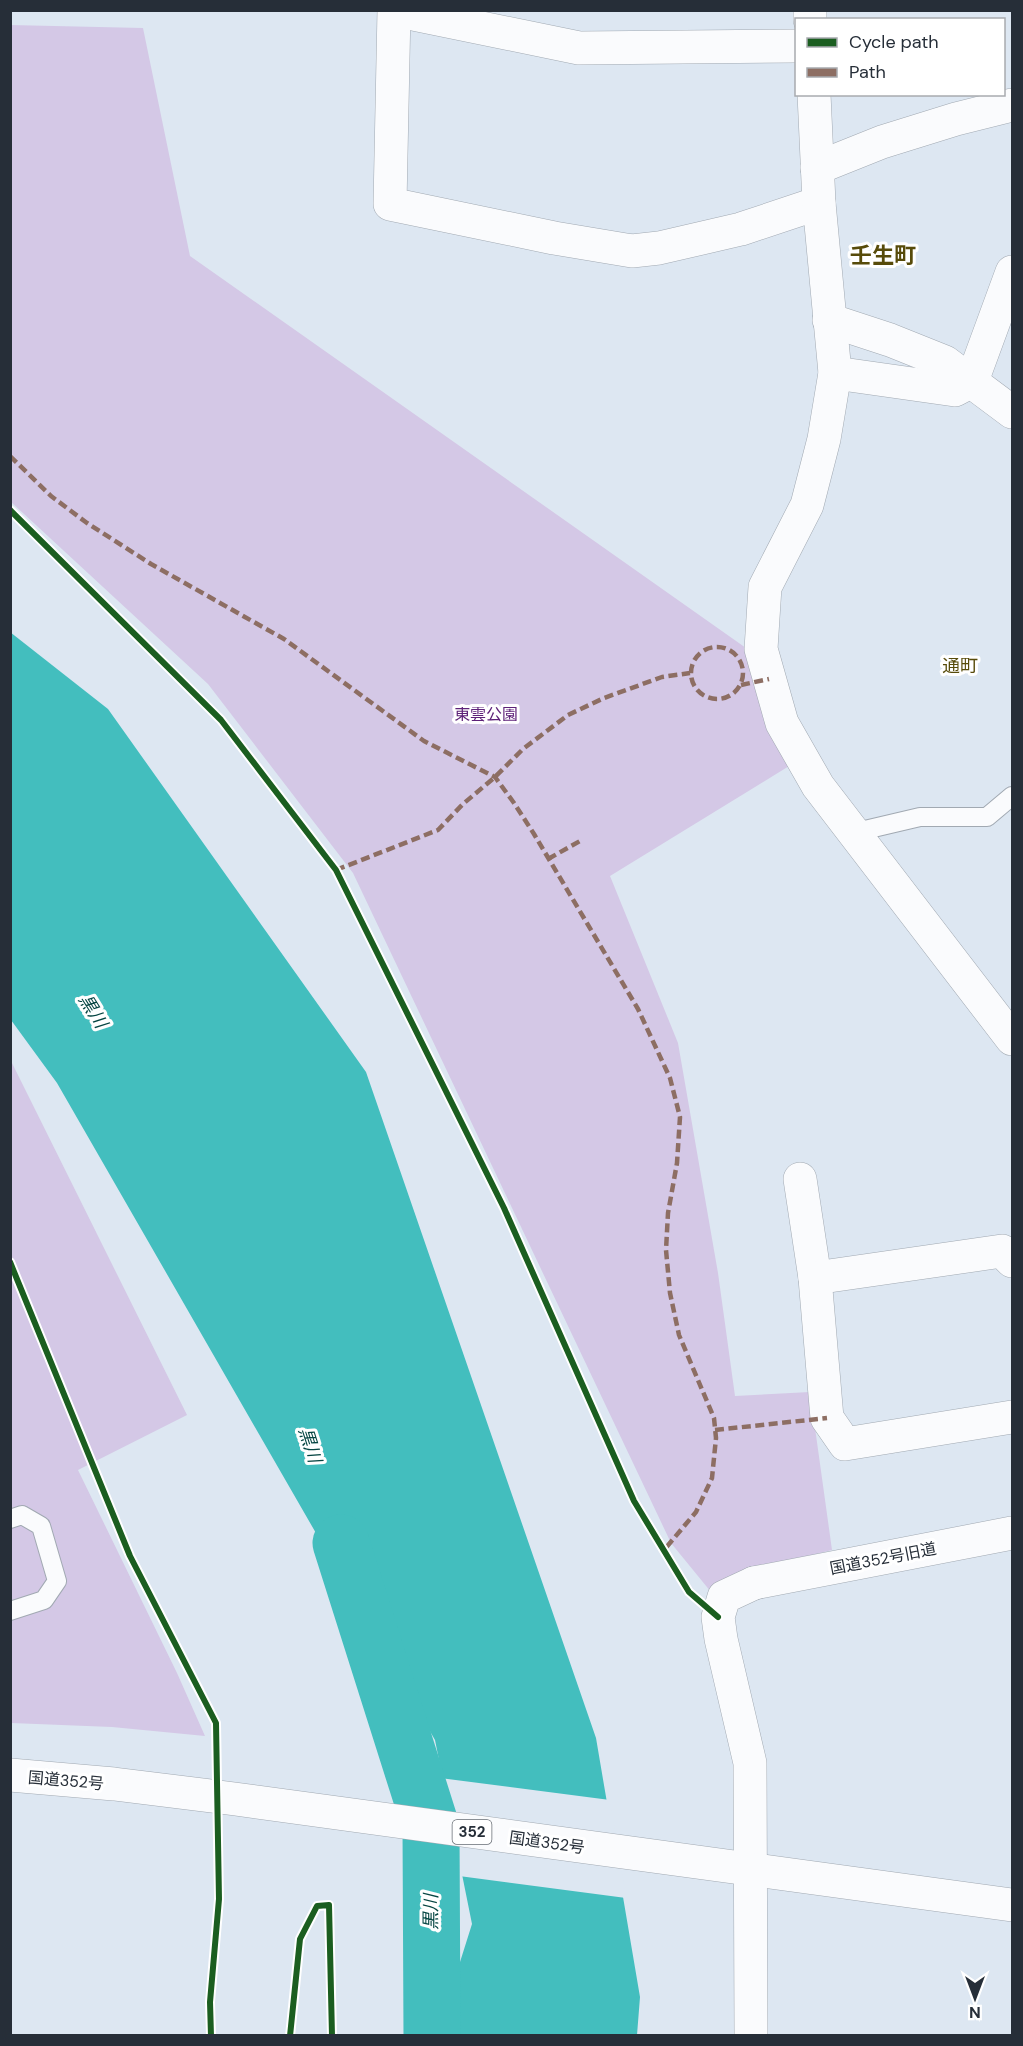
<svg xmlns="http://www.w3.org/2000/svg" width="1023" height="2046" font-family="'DM Sans','Noto Sans JP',sans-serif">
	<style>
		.green { fill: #d4c8e6 }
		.water { fill: #43bebe }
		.pier { fill: #dde7f2 }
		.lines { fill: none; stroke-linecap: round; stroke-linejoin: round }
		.river { stroke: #43bebe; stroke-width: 57 }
		.service-casing { stroke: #a1a9b2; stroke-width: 20 }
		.minor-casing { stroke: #a1a9b2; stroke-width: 34 }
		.tertiary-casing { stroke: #a1a9b2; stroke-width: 34 }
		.trunk-casing { stroke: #a1a9b2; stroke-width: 34 }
		.service { stroke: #fafbfd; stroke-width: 18 }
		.minor { stroke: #fafbfd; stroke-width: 33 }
		.tertiary { stroke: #fafbfd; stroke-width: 33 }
		.trunk { stroke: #fafbfd; stroke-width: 33 }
		.quiet { stroke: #8d6e63; stroke-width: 4.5; stroke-dasharray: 9 4.5; stroke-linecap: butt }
		.cycleway-casing { stroke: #fff; stroke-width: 10 }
		.cycleway { stroke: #1b5e20; stroke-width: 6 }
		.labels { text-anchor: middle; stroke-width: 6; stroke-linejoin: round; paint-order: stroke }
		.shield { fill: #fff; stroke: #676d74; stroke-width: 1.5 }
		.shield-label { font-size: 15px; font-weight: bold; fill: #262e38 }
		.park-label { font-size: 16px; fill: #5d2178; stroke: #fff }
		.street-label { font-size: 16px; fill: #262e38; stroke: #fff }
		.neighbourhood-label { font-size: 18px; fill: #574b0a; stroke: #fff }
		.water-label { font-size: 18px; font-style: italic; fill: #054542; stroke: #fff }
		.district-label { font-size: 22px; font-weight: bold; fill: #574b0a; stroke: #fff }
	</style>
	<rect width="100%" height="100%" fill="#dde7f2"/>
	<!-- green -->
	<g class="green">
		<path d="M10 25 143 28 190 256 746 648 794 763 610 876 678 1043 718 1273 735 1396 810 1392 832 1550 729 1576 711 1592 671 1543 353 873 208 684 11 502Z"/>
		<path d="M10 1059 187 1415 78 1470 177 1673 205 1736 112 1727 11 1723Z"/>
	</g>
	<!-- water -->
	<path class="water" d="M10 632 108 709 366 1072 596 1738 640 1997 637 2035H437L472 1924 435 1740 57 1083 11 1020Z"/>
	<!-- pier -->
	<path class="pier" d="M440 1778 610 1800 626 1898 459 1876Z"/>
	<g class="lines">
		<!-- river -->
		<path class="river" d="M341 1543 431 1827 432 2036"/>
		<!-- service casing -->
		<g class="service-casing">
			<g id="service">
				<path d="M852 833 920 817H987L1012 796"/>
				<path d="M10 1519 22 1515 41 1526 57 1581 44 1600 10 1611"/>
			</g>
		</g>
		<!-- minor casing -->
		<g class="minor-casing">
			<g id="minor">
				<path d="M810 10V20"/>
				<path d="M796 46 579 48 394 10 390 204 554 238 632 251 659 248 741 229 819 203"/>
				<path d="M814 94 819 203 835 373 824 439 807 505 765 587 761 649 782 723 818 786 1012 1039"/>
				<path d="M817 168 882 142 956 119 1012 105"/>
				<path d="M829 320 890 340 945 362 1012 412"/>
				<path d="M835 373 955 390 972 381 1012 272"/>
				<path d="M800 1179 815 1278 827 1418 845 1444 1012 1417"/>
				<path d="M815 1278 1002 1251 1012 1261"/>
				<path d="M751 2036 750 1763 721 1639 718 1617 724 1597 754 1583"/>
			</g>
		</g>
		<!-- tertiary casing -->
		<g class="tertiary-casing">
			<path id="tertiary" d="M754 1583 1012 1533"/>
		</g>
		<!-- trunk casing -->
		<g class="trunk-casing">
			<path id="trunk" d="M10 1775 114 1784 235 1799 1012 1905"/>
		</g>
		<!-- service -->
		<use href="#service" class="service"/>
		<!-- minor -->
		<use href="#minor" class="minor"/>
		<!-- tertiary -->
		<use href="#tertiary" class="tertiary"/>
		<!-- trunk -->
		<use href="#trunk" class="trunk"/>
		<!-- quiet -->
		<g class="quiet">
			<path d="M10 456 51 496 87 523 151 564 284 639 424 741 495 777 514 803 534 834 638 1009 670 1078 680 1117 677 1163 668 1213 666 1250 670 1293 679 1335 714 1418 716 1438 712 1478 696 1512 664 1550"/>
			<circle cx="717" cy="673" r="26"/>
			<path d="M741 685 769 679"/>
			<path d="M548 859 580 841"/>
			<path d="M336 870 438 830 463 804 495 777 523 749 568 715 604 698 662 677 690 673"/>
			<path d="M715 1430 827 1418"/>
		</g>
		<!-- cycleway casing -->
		<g class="cycleway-casing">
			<g id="cycleway">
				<path d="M10 510 221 720 336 870 504 1208 634 1501 689 1592 718 1617"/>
				<path d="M10 1262 130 1556 216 1723 219 1899 210 2002 211 2036"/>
				<path d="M290 2036 300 1939 317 1906 329 1905 332 2036"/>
			</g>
		</g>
		<!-- cycleway -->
		<use href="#cycleway" class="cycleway"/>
	</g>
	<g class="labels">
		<!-- shield labels -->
		<rect class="shield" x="452.5" y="1820" width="39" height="24" rx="4.5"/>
		<g class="shield-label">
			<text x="472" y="1837">352</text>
		</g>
		<!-- park labels -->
		<g class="park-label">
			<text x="486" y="720">東雲公園</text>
		</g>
		<!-- street labels -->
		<g class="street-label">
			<text transform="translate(883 1558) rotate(-11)" y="6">国道352号旧道</text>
			<text transform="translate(66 1780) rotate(5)" y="6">国道352号</text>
			<text transform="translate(547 1842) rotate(8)" y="6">国道352号</text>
		</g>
		<!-- neighbourhood labels -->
		<g class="neighbourhood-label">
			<text x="960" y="672">通町</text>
		</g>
		<!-- water labels -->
		<g class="water-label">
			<text transform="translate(93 1011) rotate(58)" y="6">黒川</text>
			<text transform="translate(310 1445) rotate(72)" y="6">黒川</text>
			<text transform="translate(431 1912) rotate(-90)" y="6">黒川</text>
		</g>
		<!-- district labels -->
		<g class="district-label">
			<text x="883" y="263">壬生町</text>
		</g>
	</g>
	<!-- border -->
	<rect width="1023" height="2046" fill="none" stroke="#262e38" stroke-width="24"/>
	<!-- legend -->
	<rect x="795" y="18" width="210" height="78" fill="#ffffff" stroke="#a8abaf" stroke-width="1.5"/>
	<rect x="807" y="38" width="30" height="9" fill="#1b5e20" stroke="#a8abaf" stroke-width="1.5"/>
	<text x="849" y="48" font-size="18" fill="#262e38">Cycle path</text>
	<rect x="807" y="68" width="30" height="9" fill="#8d6e63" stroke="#a8abaf" stroke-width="1.5"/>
	<text x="849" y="78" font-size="18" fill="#262e38">Path</text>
	<!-- north arrow -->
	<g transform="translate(975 1998) rotate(180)" stroke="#ffffff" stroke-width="4.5" paint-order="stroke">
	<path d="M0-4.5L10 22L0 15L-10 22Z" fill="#262e38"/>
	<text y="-9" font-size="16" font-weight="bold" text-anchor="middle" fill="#262e38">N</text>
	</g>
</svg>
